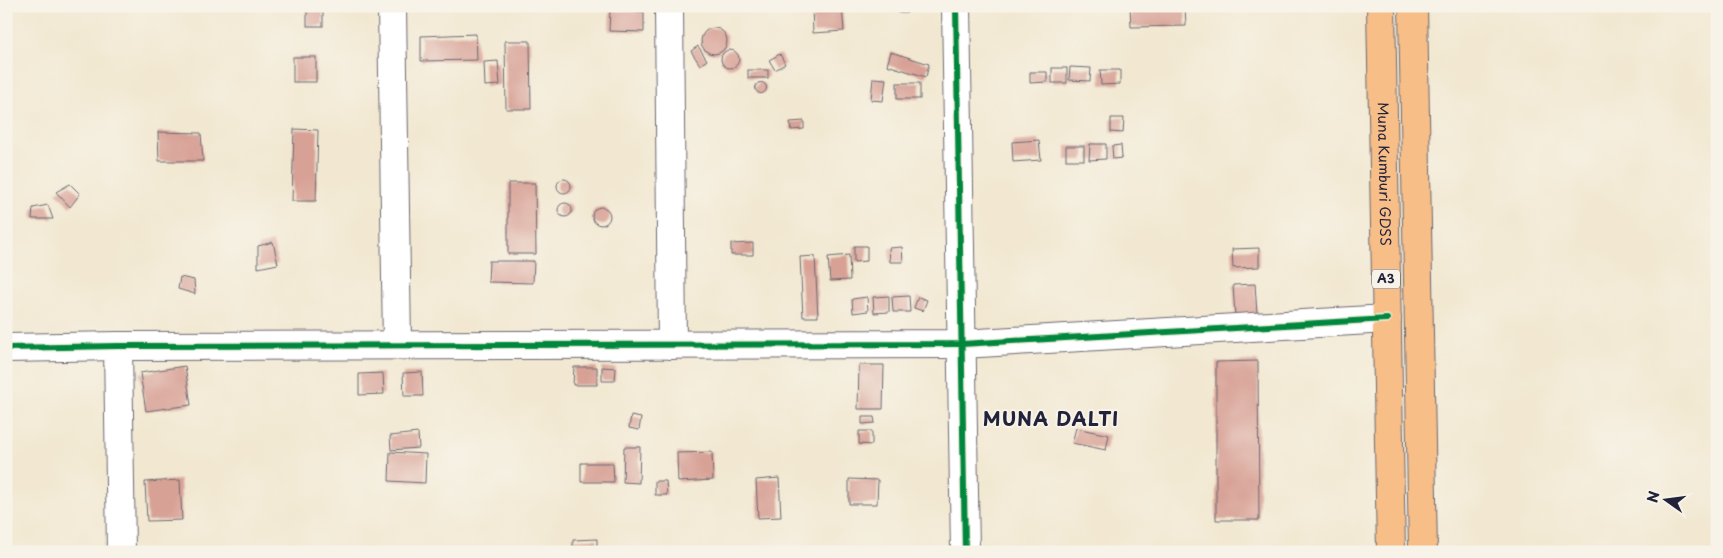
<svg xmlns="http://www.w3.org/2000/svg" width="1723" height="558" font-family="'Playpen Sans',sans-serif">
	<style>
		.building { fill: #d8a196 }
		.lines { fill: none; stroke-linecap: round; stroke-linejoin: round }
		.minor-casing { stroke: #6b6770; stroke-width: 30 }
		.highway-casing { stroke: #6b6770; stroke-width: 30 }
		.minor { stroke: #fff; stroke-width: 28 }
		.highway { stroke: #f7be88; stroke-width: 28 }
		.cycleway-casing { stroke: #f7f3e8; stroke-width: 9 }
		.cycleway { stroke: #00873e; stroke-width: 6 }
		.labels { text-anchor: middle; stroke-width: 4; stroke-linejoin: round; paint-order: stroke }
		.shield { fill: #f7f3e8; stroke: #62616f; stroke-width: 1 }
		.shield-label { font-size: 12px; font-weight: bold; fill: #22223b }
		.street-label { font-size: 14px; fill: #22223b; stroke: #f7f3e8 }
		.district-label { font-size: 19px; font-weight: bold; letter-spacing: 1px; fill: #22223b; stroke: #f7f3e8 }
	</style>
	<rect width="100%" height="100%" fill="#f7f3e8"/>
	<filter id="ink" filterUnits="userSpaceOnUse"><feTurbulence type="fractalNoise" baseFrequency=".02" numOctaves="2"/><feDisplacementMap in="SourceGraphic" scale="10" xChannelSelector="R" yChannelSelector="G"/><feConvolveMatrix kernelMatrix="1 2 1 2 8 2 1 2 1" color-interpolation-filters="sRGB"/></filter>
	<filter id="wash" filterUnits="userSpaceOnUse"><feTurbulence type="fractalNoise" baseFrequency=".0096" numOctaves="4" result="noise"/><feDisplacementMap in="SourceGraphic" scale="20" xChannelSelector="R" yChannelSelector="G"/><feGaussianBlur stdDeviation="1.12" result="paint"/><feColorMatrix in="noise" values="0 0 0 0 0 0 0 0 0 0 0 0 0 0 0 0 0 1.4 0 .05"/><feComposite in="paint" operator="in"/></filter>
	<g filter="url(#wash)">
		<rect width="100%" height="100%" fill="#f2e8d1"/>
		<g id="blocks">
			<!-- building -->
			<g class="building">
				<rect x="307" y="6" width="16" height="20"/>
				<path d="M812 6H842L844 31 813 33Z"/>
				<path d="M899 6H906L907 13H899Z"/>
				<path d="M1130 6H1185L1186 26 1131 27Z"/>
				<path d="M610 10 644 12V32L609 31Z"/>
				<circle cx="714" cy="41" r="13"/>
				<path d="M476 34 477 60 421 61V36Z"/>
				<path d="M505 41H530L531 109H506Z"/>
				<path d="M698 46 707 60 700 65 691 51Z"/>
				<circle cx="730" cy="59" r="9"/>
				<path d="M891 52 929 64 926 77 887 65Z"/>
				<path d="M780 54 785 64 775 70 769 60Z"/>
				<rect x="293" y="57" width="23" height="25"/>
				<path d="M498 61 500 85 485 86 484 62Z"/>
				<path d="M1070 67 1091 68 1090 81 1069 80Z"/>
				<rect x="1052" y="68" width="15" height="15"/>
				<rect x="748" y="70" width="20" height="8"/>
				<path d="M1100 70H1120V84L1101 85Z"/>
				<path d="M1030 72H1047V82L1030 83Z"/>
				<path d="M873 78 886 79 883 101 871 100Z"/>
				<circle cx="761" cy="88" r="5.5"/>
				<rect x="897" y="83" width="23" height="16"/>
				<path d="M1111 118H1124L1123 133 1111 132Z"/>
				<path d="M804 121V129L791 130 790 122Z"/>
				<path d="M294 129 318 130 316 201H292Z"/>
				<path d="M158 132 201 133 203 161H159Z"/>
				<path d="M1039 140 1041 160 1013 162 1012 142Z"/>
				<path d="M1090 144H1106V159L1089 160Z"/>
				<path d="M1121 145 1122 158 1113 159 1112 146Z"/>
				<rect x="1066" y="146" width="18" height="14"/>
				<circle cx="564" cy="186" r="7"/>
				<path d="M508 183H535L536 254H508Z"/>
				<path d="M70 184 80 194 70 207 56 192Z"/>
				<circle cx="565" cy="210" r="7"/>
				<path d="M48 205 53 219H32L33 208Z"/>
				<circle cx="601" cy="216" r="9"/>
				<path d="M273 242 278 264 258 268V246Z"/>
				<path d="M753 243V255H731V244Z"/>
				<path d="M854 246H867V261L854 262Z"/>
				<path d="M902 247 903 262H890L889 248Z"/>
				<path d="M1259 248V267L1233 268 1232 249Z"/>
				<path d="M849 255 850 280 830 281 828 257Z"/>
				<path d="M815 256 818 317H803L800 257Z"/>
				<path d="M489 261H534L533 283 488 282Z"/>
				<path d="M180 277 194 280 195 294 178 289Z"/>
				<path d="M1255 284 1257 314 1235 315 1233 285Z"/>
				<path d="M889 296V312L874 313 873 297Z"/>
				<path d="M909 296 910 312H893L892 297Z"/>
				<path d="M867 297 868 311 853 313 852 299Z"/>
				<path d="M918 297 927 300 923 311 914 308Z"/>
				<path d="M1258 361 1259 520H1216V362Z"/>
				<path d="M859 365H884L883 409H858Z"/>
				<path d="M185 366 191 405 146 411 140 373Z"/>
				<path d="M574 367H597V385H573Z"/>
				<path d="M602 367 616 368 615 381H602Z"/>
				<path d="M422 372 423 396H404L403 373Z"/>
				<path d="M383 373 384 394 359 395V374Z"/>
				<path d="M631 416 641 418 639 430 629 428Z"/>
				<path d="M862 417H874L875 423 862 424Z"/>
				<path d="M1076 428 1109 435 1106 450 1072 443Z"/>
				<path d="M859 431H872V445L859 444Z"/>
				<path d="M418 433 419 448 391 450 390 436Z"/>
				<path d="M624 447H640L639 483 623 482Z"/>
				<path d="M390 452 426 454 425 483 389 481Z"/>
				<path d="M712 452 713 480 678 482 677 453Z"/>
				<path d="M581 463H613L614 482H581Z"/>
				<path d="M779 478 781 517 758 518 756 480Z"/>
				<path d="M849 479 878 480 877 504H849Z"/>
				<path d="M180 480 182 520 147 521 145 482Z"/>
				<path d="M655 481H666L667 495H655Z"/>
				<path d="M597 539V552H573V540Z"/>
			</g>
		</g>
	</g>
	<g filter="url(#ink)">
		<use href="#blocks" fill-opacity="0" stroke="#6b6770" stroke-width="1"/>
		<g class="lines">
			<!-- minor casing -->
			<g class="minor-casing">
				<g id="minor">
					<path d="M392 6 397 345"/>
					<path d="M669 6 672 345"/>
					<path d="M956 6 965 552"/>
					<path d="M118 346 121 552"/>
					<path d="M6 348 118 346 962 344 1387 319"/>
				</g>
			</g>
			<!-- highway casing -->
			<g class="highway-casing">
				<g id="highway">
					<path id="s1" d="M1381 6 1391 552"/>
					<path d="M1413 6 1423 552"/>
				</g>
			</g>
			<!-- minor -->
			<use href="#minor" class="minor"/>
			<!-- highway -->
			<use href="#highway" class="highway"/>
			<!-- cycleway casing -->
			<g class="cycleway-casing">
				<g id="cycleway">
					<path d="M956 6 965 552"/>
					<path d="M6 348 118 346 962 344 1387 319"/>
				</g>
			</g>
			<!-- cycleway -->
			<use href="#cycleway" class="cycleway"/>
		</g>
	</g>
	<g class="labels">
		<!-- shield labels -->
		<rect class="shield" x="1372" y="269.5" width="28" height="19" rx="4"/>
		<g class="shield-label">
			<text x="1386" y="283">A3</text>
		</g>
		<!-- street labels -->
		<g class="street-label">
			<text dy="5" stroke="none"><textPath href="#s1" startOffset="168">Muna Kumburi GDSS</textPath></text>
		</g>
		<!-- district labels -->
		<g class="district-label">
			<text x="1051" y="426">MUNA DALTI</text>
		</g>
	</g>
	<!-- margin -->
	<rect width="1723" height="558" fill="none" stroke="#f7f3e8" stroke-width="25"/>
	<!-- north arrow -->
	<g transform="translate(1666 500) rotate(284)" stroke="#f7f3e8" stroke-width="4" paint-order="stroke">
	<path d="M0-4L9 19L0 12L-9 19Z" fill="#22223b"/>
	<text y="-8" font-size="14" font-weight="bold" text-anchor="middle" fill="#22223b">N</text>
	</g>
</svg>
